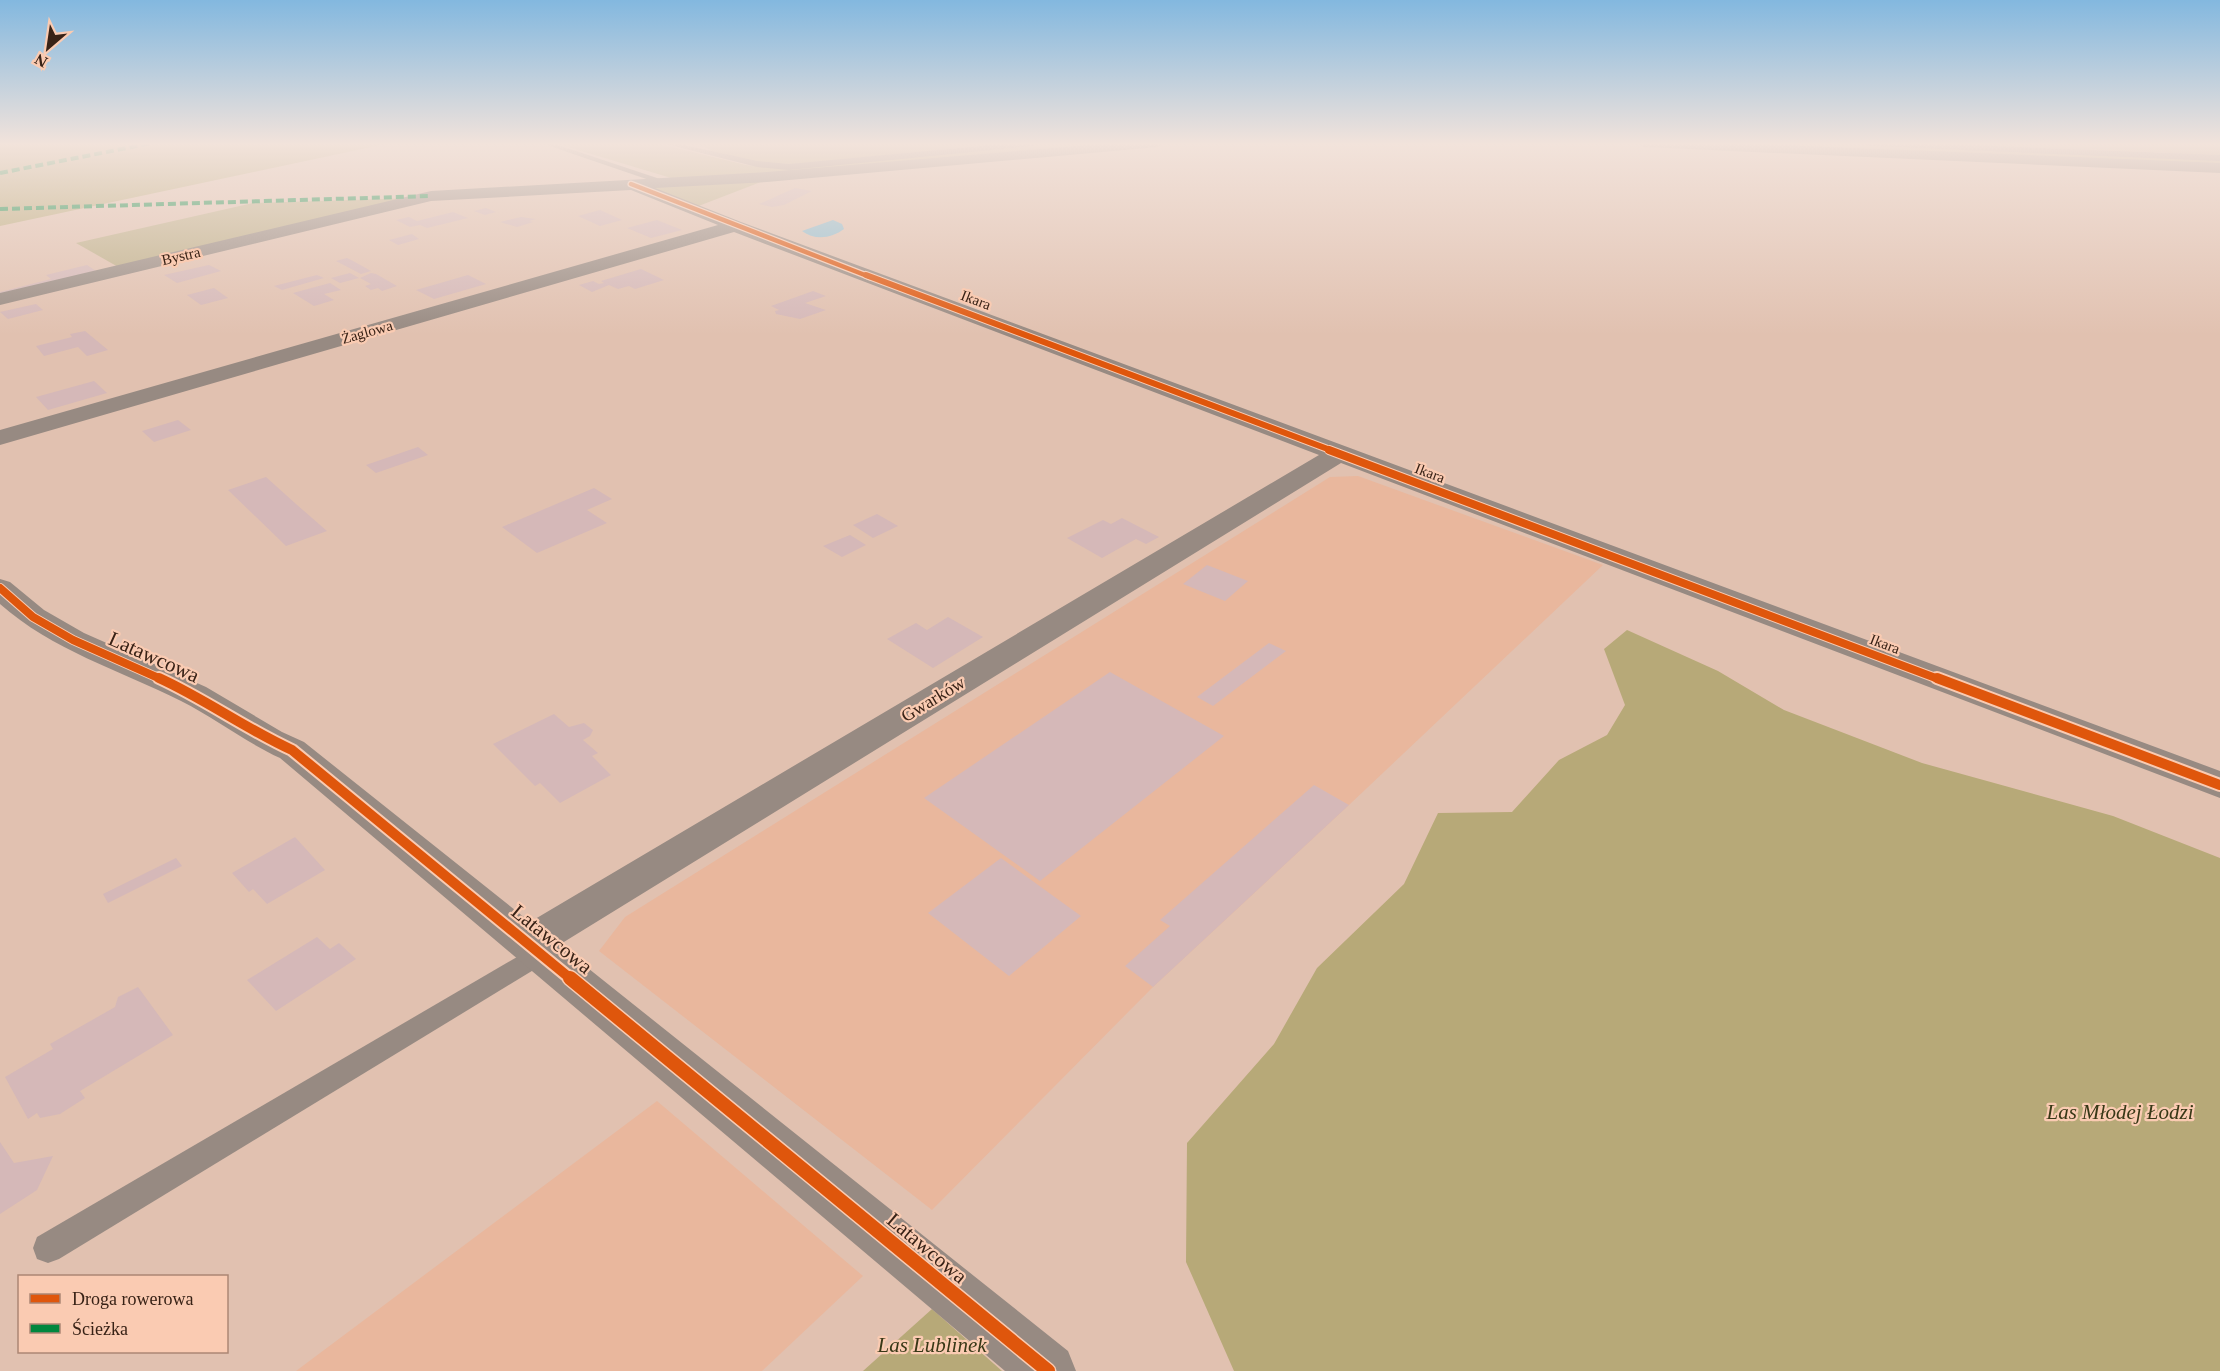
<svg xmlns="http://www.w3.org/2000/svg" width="2220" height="1371" font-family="Georgia,serif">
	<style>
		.built { fill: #e9b79d }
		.green { fill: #bdaf88 }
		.forest { fill: #b7a978 }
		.water { fill: #8cbdd2 }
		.building { fill: #d5b8b8 }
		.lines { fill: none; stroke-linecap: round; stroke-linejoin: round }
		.service { fill: #978a82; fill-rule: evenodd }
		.minor { fill: #978a82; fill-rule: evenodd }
		.quiet { stroke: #00873e; stroke-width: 4; stroke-dasharray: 8 4; stroke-linecap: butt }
		.cycleway-far4-casing { stroke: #facbb2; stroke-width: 7 }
		.cycleway-far3-casing { stroke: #facbb2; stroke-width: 8 }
		.cycleway-far2-casing { stroke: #facbb2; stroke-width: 10 }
		.cycleway-far1-casing { stroke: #facbb2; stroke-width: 14 }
		.cycleway-casing { stroke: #facbb2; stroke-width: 17 }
		.cycleway-far4 { stroke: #df560c; stroke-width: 4.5 }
		.cycleway-far3 { stroke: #df560c; stroke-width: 6 }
		.cycleway-far2 { stroke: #df560c; stroke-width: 8 }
		.cycleway-far1 { stroke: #df560c; stroke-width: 10 }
		.cycleway { stroke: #df560c; stroke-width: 14 }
		.labels { text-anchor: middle; stroke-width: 4.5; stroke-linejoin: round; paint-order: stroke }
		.far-street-label { font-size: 15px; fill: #382216; stroke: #facbb2 }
		.street-label { font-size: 18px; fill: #382216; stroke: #facbb2 }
		.near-street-label { font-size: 21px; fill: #382216; stroke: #facbb2 }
		.near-park-label { font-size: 21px; font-style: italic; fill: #383817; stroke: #facbb2 }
	</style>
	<rect width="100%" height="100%" fill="#e1c1b0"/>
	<!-- built -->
	<g class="built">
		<path d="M1358 476 1603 565 1349 805 1153 987 932 1210 599 951 625 917 1330 477Z"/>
		<path d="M657 1101 863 1276 762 1371H296Z"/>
	</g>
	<!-- green -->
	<g class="green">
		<path d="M555 143H655L746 165 786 169 1052 143H1143L772 175 671 178Z"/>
		<path d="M693 143H1010L793 164C769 164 743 161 720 154 711 151 703 145 693 143Z"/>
		<path d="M1691 143H1833L2220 160V166Z"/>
		<path d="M1893 143H2220V157L2159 152Z"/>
		<path d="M766 180 696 207 646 187Z"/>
		<path d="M415 198 120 268 76 243 253 203Z"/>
	</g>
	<!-- forest -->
	<g class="forest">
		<path d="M0 143H390L0 226Z"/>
		<path d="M1627 630 1718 671 1784 710 1922 763 2113 816 2220 858V1371H1234L1186 1262 1187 1143 1274 1044 1317 968 1404 884 1438 813 1512 812 1559 760 1607 735 1625 705 1604 649Z"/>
		<path d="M932 1309 1002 1371H863Z"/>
	</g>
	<!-- water -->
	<path class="water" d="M833 220 842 224 844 229C832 238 815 241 802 231Z"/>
	<!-- building -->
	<g class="building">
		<path d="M795 188 812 191 784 205 772 207 759 204Z"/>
		<path d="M486 208 496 212 485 215 474 211Z"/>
		<path d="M600 210 622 220 600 226 578 216Z"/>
		<path d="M453 212 468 218 427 228 420 225 410 227 396 220 409 217 417 221Z"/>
		<path d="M521 217 536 219 529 221 533 222 517 227 500 222Z"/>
		<path d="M657 220 682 230 651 238 627 228Z"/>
		<path d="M412 234 419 239 398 245 389 240Z"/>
		<path d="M347 258 353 261 371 271 361 274 336 261Z"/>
		<path d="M87 265 99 273 0 298V292L51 279 46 275Z"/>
		<path d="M209 265 221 271 177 283 164 275Z"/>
		<path d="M641 269 664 280 635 289 629 286 618 289 609 285 592 292 579 285 593 281 599 284 604 283 601 281Z"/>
		<path d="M350 273 359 278 340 283 331 278Z"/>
		<path d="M371 273 376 274 397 286 382 291 378 288 371 290 365 286 371 284 360 278Z"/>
		<path d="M317 275 324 278 282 290 274 286Z"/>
		<path d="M468 275 486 284 434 299 416 290Z"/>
		<path d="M330 283 341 290 324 294 334 300 314 306 293 293Z"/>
		<path d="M214 288 228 298 201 305 187 295Z"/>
		<path d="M813 291 826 296 805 303 826 310 800 319 776 314 775 311 779 310 771 306Z"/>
		<path d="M36 304 43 310 8 319 0 312Z"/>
		<path d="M85 331 108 350 87 356 78 347 44 356 36 346 72 337 70 334Z"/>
		<path d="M94 381 107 393 48 410 36 397Z"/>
		<path d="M178 420 191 430 154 442 142 431Z"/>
		<path d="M418 447 428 455 376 473 366 465Z"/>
		<path d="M266 477 296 504 327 531 286 546 228 490Z"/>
		<path d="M594 488 612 499 587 510 607 523 537 553 502 527Z"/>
		<path d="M877 514 898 526 873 538 853 525Z"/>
		<path d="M1122 518 1159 537 1146 544 1136 539 1102 558 1067 538 1103 520 1111 524Z"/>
		<path d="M850 535 866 545 842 557 823 546Z"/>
		<path d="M1207 565 1248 581 1225 601 1183 584Z"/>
		<path d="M948 617 983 637 933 668 887 639 916 623 927 630Z"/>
		<path d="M1269 643 1286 651 1213 706 1197 697Z"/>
		<path d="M1110 672 1224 736 1040 881 924 798Z"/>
		<path d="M554 714 569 727 584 723 593 730 590 736 583 740 598 753 592 756 611 775 560 803 540 783 535 786 493 744Z"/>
		<path d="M1314 785 1349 805 1153 987 1125 966 1170 926 1160 920Z"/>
		<path d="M295 837 325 870 267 904 253 889 249 892 232 873Z"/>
		<path d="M176 858 182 866 108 903 103 894Z"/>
		<path d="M1001 858 1081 916 1009 976 928 913Z"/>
		<path d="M317 937 330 949 339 943 356 959 276 1011 247 980Z"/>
		<path d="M138 987 173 1035 80 1091 85 1098 60 1114 40 1118 37 1113 28 1119 5 1077 53 1049 50 1044 115 1007 118 997Z"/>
		<path d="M0 1142 14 1163 53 1156 37 1190 0 1214Z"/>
	</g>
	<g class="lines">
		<!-- service -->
		<g class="service">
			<path d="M541 143H552L669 182 661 184Z"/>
			<path d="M662 143H675L757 161 789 164 1011 143H1037L1033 146 789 170 757 167Z"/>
			<path d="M1865 143H1920L2220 155V161L1869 146Z"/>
			<path d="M541 943 550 946 553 953 550 960 59 1259 48 1263 37 1259 33 1248 37 1237Z"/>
		</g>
		<!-- minor -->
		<g class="minor">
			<path d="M1112 143H1165L1158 147 767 182 655 188 741 222 2220 771V798L1341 463 559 945 1068 1351 1076 1371H1005L280 758C245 742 215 718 181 701 119 670 52 650 0 604V579L10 582 44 610 84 633 206 687 282 732 304 742 530 922 1319 455 734 232 0 445V430L718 225 631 190 431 201 0 305V293L431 191 767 172Z"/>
			<path d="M1637 143H1736L2220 163V173L1644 147Z"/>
		</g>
		<!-- quiet -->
		<g class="quiet">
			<path d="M0 173 152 143"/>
			<path d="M0 209 431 196"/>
		</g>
		<!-- cycleway-far4 casing -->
		<g class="cycleway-far4-casing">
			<path id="cycleway-far4" d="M631 184 870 277"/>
		</g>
		<!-- cycleway-far3 casing -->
		<g class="cycleway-far3-casing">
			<path id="cycleway-far3" d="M866 275 1333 451"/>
		</g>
		<!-- cycleway-far2 casing -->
		<g class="cycleway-far2-casing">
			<g id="cycleway-far2">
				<path d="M1329 450 1941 680"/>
				<path d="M0 588 33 617 73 640 163 680"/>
			</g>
		</g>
		<!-- cycleway-far1 casing -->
		<g class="cycleway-far1-casing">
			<g id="cycleway-far1">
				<path d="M159 678C205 699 246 729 292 750L571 979"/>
				<path d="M1937 678 2220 785"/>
			</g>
		</g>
		<!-- cycleway casing -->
		<g class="cycleway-casing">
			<path id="cycleway" d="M570 978 1048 1371"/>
		</g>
		<!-- cycleway-far4 -->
		<use href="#cycleway-far4" class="cycleway-far4"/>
		<!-- cycleway-far3 -->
		<use href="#cycleway-far3" class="cycleway-far3"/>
		<!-- cycleway-far2 -->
		<use href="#cycleway-far2" class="cycleway-far2"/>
		<!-- cycleway-far1 -->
		<use href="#cycleway-far1" class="cycleway-far1"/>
		<!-- cycleway -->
		<use href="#cycleway" class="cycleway"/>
	</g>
	<!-- sky -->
	<linearGradient id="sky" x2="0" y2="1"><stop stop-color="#83b8df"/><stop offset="0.43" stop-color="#f2e3db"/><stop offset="1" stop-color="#f2e3db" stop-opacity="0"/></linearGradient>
	<rect width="2220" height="335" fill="url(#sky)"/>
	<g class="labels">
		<!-- far-street labels -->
		<g class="far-street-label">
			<text transform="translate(181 256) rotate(-13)" y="5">Bystra</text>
			<text transform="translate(976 300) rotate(21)" y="5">Ikara</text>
			<text transform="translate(367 332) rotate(-16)" y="5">Żaglowa</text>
			<text transform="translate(1430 473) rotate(21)" y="5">Ikara</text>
			<text transform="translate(1885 644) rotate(21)" y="5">Ikara</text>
		</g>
		<!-- street labels -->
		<g class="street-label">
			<text transform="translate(933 699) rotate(-31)" y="6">Gwarków</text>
		</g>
		<!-- near-street labels -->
		<g class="near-street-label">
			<text transform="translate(154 657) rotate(24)" y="7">Latawcowa</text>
			<text transform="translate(552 939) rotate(39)" y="7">Latawcowa</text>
			<text transform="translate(927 1248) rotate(40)" y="7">Latawcowa</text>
		</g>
		<!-- near-park labels -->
		<g class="near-park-label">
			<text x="2120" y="1119">Las Młodej Łodzi</text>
			<text x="932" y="1352">Las Lublinek</text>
		</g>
	</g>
	<!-- legend -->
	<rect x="18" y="1275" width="210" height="78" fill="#facbb2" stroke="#ac8774" stroke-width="1.5"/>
	<rect x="30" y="1294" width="30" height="9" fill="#df560c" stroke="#ac8774" stroke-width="1.5"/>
	<text x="72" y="1305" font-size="18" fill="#382216">Droga rowerowa</text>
	<rect x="30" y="1324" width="30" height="9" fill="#00873e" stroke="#ac8774" stroke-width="1.5"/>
	<text x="72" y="1335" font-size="18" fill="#382216">Ścieżka</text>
	<!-- north arrow -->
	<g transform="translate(48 48) rotate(209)" stroke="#facbb2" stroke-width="4.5" paint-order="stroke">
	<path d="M0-4.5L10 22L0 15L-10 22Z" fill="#382216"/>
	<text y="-9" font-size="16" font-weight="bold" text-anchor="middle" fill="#382216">N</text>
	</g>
</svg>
